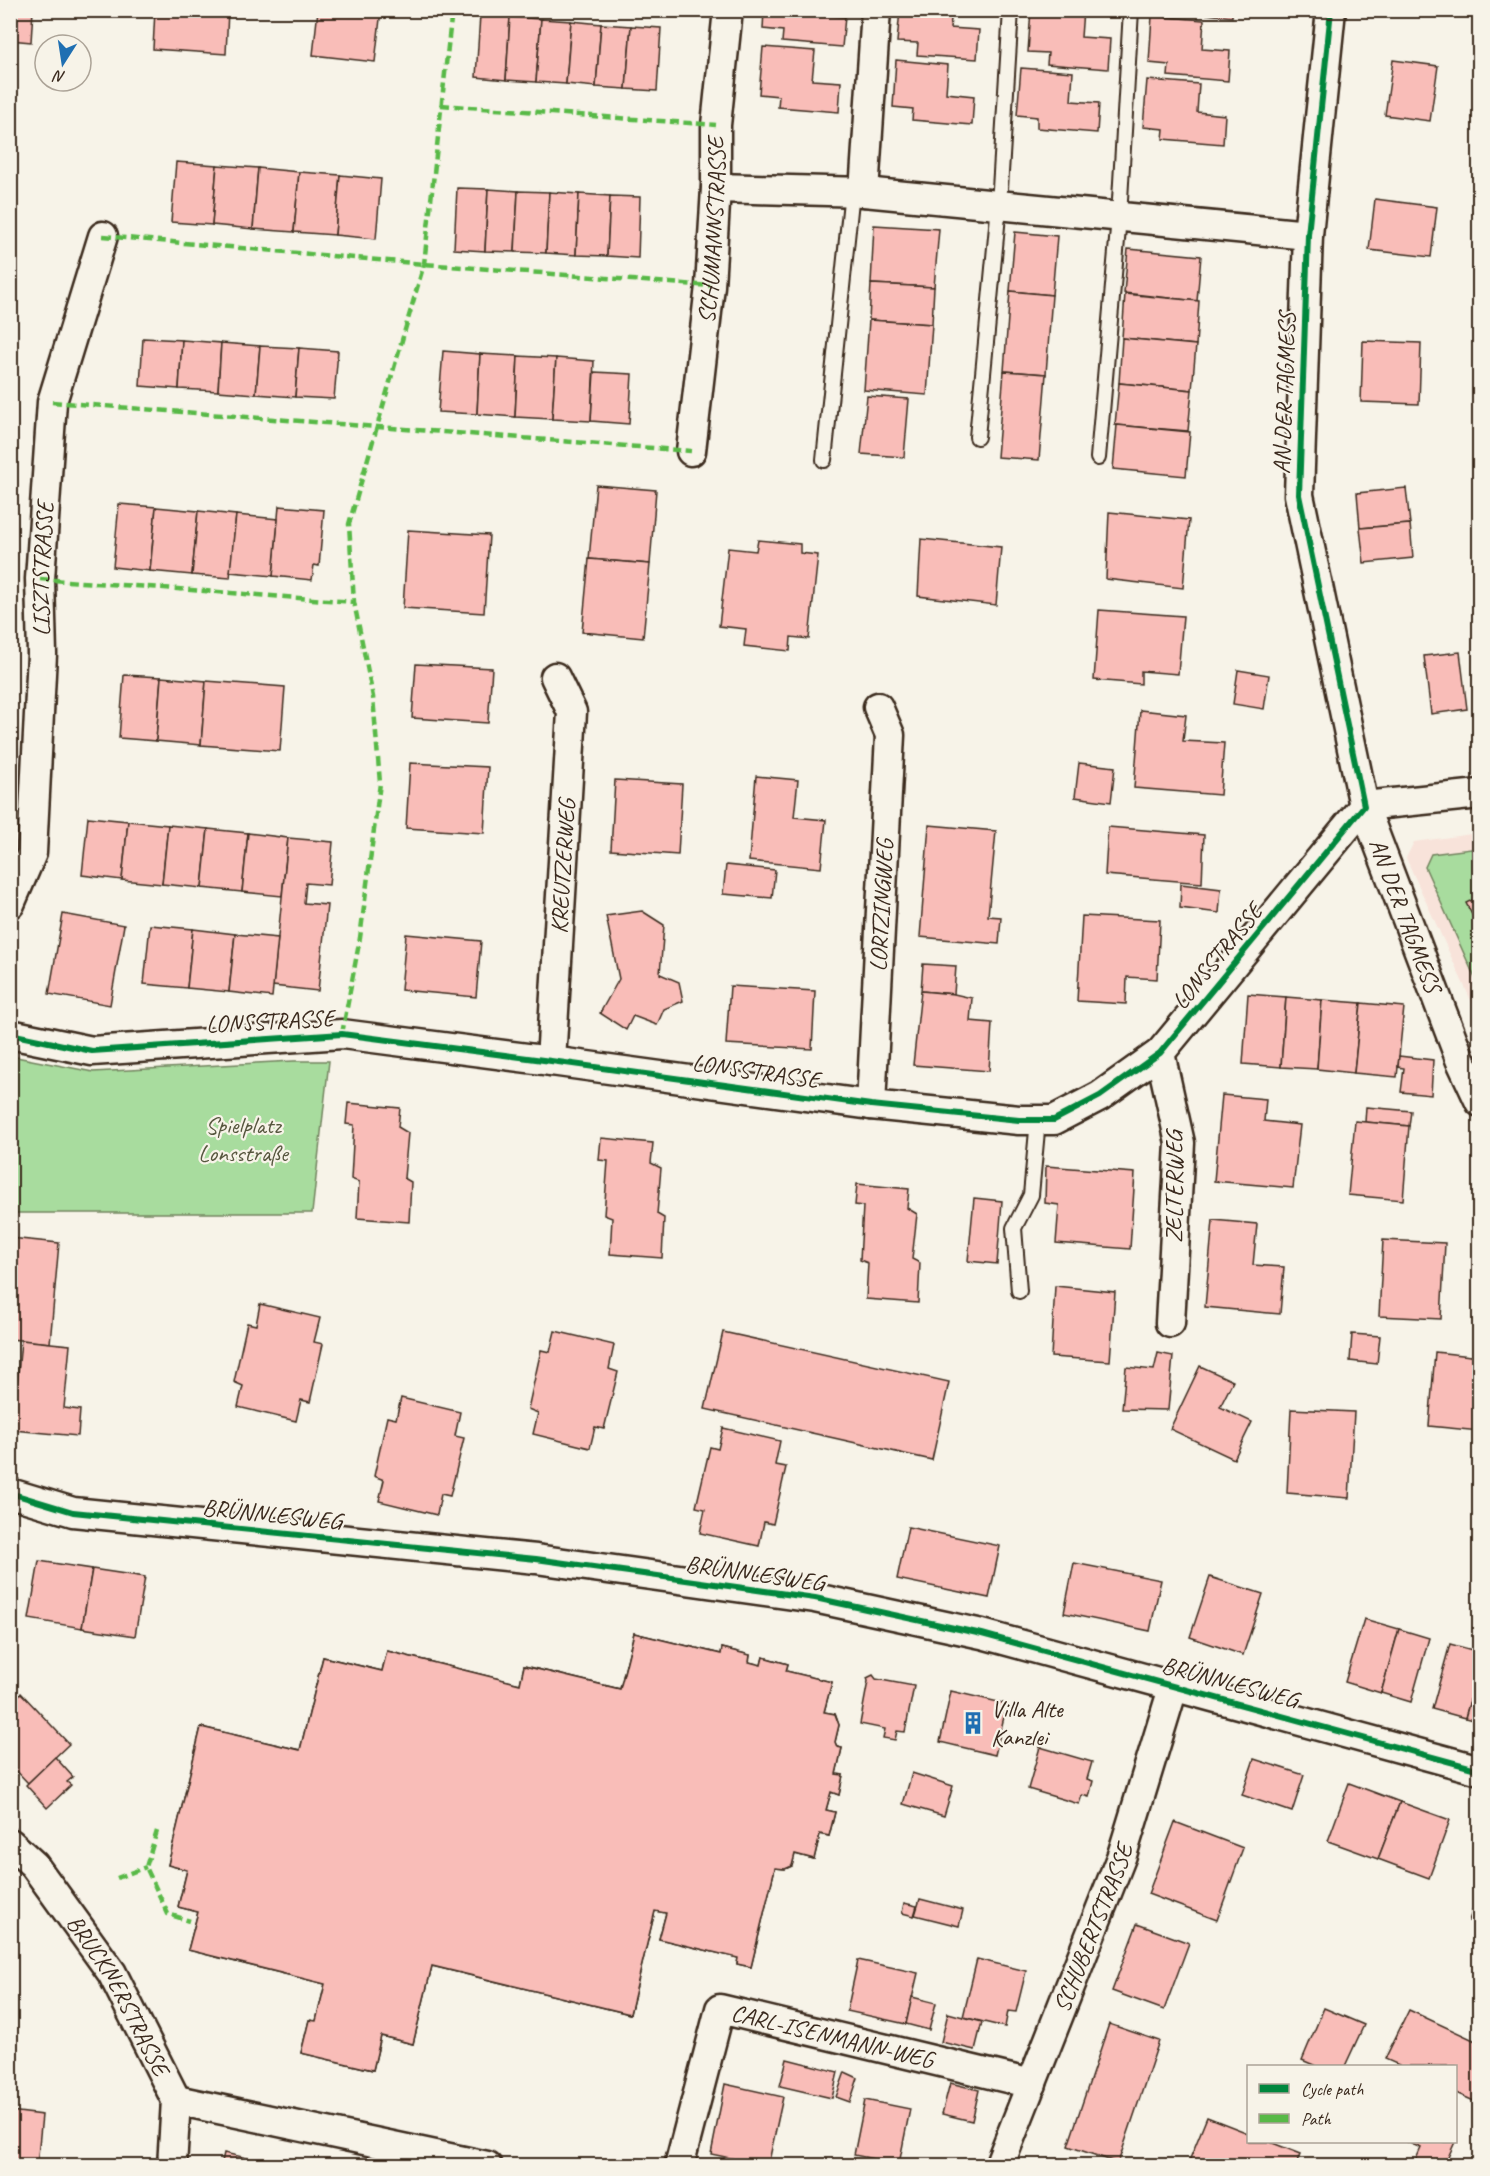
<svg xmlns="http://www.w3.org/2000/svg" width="1490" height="2176" font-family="Caveat,sans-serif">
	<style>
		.built { fill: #f8e3da }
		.green { fill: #a8dc9e; stroke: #72835e; stroke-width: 1.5 }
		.building { fill: #f9bdb8; stroke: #3b2a1e; stroke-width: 1.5; fill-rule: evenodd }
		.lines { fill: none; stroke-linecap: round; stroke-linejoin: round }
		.lane-casing { stroke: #3b2a1e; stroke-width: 18 }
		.street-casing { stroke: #3b2a1e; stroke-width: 33 }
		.lane { stroke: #f7f3e8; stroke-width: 14 }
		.street { stroke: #f7f3e8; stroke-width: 28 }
		.quiet { stroke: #58b947; stroke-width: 4.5; stroke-dasharray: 9 4.5; stroke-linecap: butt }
		.cycleway-casing { stroke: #f7f3e8; stroke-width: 10 }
		.cycleway { stroke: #00873e; stroke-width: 6 }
		.labels { text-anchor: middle; stroke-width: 4.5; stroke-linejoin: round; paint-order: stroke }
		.street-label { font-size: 24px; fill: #3b2a1e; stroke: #f7f3e8 }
		.park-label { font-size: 24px; fill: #56563e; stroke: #f7f3e8 }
		.poi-label { font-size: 24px; fill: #3b2a1e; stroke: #f7f3e8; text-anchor: start }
	</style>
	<rect width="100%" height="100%" fill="#f7f3e8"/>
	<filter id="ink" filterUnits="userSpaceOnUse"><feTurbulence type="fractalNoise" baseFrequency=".0167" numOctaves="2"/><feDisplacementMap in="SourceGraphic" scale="12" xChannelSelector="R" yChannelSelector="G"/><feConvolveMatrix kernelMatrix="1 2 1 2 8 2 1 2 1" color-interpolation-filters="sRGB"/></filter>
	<g filter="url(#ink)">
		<!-- built -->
		<path class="built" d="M1479 833V1018L1406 858 1414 842Z"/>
		<!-- green -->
		<g class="green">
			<path d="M1479 848V987L1425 867 1431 854Z"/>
			<path d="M11 1056 93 1072 294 1061H329L312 1213H11Z"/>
		</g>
		<!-- building -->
		<g class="building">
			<path d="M10 10H33L31 42 10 40Z"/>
			<path d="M155 10H228L226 54 153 49Z"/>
			<path d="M318 10H381L375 62 313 55Z"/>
			<path d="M764 10H816V15L845 17 842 47 782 42 783 31 763 29Z"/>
			<path d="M900 10H952L950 28 979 30 977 59 917 55 918 43 897 42Z"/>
			<path d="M1031 10H1083L1081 37 1110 39 1108 69 1047 64 1048 53 1028 52Z"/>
			<path d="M1171 10H1232V17Z"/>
			<path d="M480 15 510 17 506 80 476 77Z"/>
			<path d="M1152 16 1204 20 1202 49 1230 51 1228 81 1168 76 1169 65 1149 63Z"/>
			<path d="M510 17 541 19 536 82 506 80Z"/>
			<path d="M541 19 571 21 566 84 536 82Z"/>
			<path d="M571 21 601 24 596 87 566 84Z"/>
			<path d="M601 24 631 26 626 89 596 87Z"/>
			<path d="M631 26 661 28 657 91 626 89Z"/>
			<path d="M763 47 815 51 812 80 841 82 839 112 778 107 779 96 759 94Z"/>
			<path d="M896 60 948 65 946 93 974 96 972 125 912 120 913 109 893 107Z"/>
			<path d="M1393 60 1438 66 1430 121 1385 115Z"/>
			<path d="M1021 68 1073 72 1071 101 1099 103 1097 133 1037 128V117L1017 115Z"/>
			<path d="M1147 80 1199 84 1197 112 1225 115 1223 144 1163 139 1164 129 1143 127Z"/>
			<path d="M176 162 217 165 212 225 171 222Z"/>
			<path d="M217 165 258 168 253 229 212 225Z"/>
			<path d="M258 168 299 172 294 232 253 229Z"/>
			<path d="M299 172 340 175 335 235 294 232Z"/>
			<path d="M340 175 381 179 376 239 335 235Z"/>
			<path d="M457 188 488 189 485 251 454 249Z"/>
			<path d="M488 189 518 191 515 252 485 251Z"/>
			<path d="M518 191 549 192 546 253 515 252Z"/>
			<path d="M549 192 579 194 576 255 546 253Z"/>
			<path d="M579 194 610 196 607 256 576 255Z"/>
			<path d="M610 196 640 197 638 258 607 256Z"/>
			<path d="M1375 199 1437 207 1431 257 1369 250Z"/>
			<path d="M874 225 939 229 934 287 871 284Z"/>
			<path d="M1015 232 1057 236 1052 295 1010 291Z"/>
			<path d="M1128 249 1201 256 1197 301 1124 293Z"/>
			<path d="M871 284 934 287 932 324 869 320Z"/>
			<path d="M1010 291 1052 295 1046 374 1004 371Z"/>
			<path d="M1125 294 1199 301 1196 345 1122 338Z"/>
			<path d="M869 320 932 324 927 395 864 390Z"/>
			<path d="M143 338 182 340 179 389 140 386Z"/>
			<path d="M1122 338 1196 345 1192 390 1119 383Z"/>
			<path d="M182 340 221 343 218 391 179 389Z"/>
			<path d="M1363 341 1421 343 1419 404 1361 402Z"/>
			<path d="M221 343 260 346 256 394 218 391Z"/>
			<path d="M260 346 299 348 295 397 256 394Z"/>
			<path d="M299 348 338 351 334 399 295 397Z"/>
			<path d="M443 351 480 354 477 414 438 412Z"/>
			<path d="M480 354 518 356 515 417 477 414Z"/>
			<path d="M518 356 556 358 552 419 515 417Z"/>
			<path d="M556 358 594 361 591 421 552 419Z"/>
			<path d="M1004 371 1046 374 1039 460 997 457Z"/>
			<path d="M594 372 632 374 629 424 591 421Z"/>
			<path d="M1119 383 1192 390 1188 431 1115 425Z"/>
			<path d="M867 396 909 399 904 457 861 454Z"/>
			<path d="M1117 425 1190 432 1186 476 1113 469Z"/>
			<path d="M596 485 656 490 650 564 589 559Z"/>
			<path d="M1406 488 1410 524 1360 528 1357 493Z"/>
			<path d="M119 504 156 507 150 571 113 567Z"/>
			<path d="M279 506 324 510 319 566 314 565 312 580 273 576Z"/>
			<path d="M156 507 198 511 192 575 150 571Z"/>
			<path d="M198 511 236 515 230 578 192 575Z"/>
			<path d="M1109 512 1189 520 1183 588 1106 579Z"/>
			<path d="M236 515 278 519 273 576 230 572Z"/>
			<path d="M1410 524 1413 558 1364 563 1360 528Z"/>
			<path d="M408 530 489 535 484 613 403 608Z"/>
			<path d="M921 539 1001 547 996 605 918 596Z"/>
			<path d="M758 540 800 544V553L818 555 809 639 791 637 790 651 744 646 746 629 719 626 728 548 756 551Z"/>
			<path d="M589 559 650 564 643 638 582 632Z"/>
			<path d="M1099 610 1183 616 1178 674 1141 671V684L1094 680Z"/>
			<path d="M1460 652 1467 709 1431 714 1424 656Z"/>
			<path d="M416 664 492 668 488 723 412 718Z"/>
			<path d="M1238 670 1269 675 1264 709 1233 704Z"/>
			<path d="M124 675 161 677 156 741 119 738Z"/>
			<path d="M161 677 206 681 201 745 156 741Z"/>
			<path d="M206 681 285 687 280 751 201 745Z"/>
			<path d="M1140 710 1186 715 1183 741 1224 743 1220 795 1134 788Z"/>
			<path d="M410 763 488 767 484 833 406 828Z"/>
			<path d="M1079 763 1115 767 1111 802 1075 797Z"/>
			<path d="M756 776 798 780 794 817 826 820 821 868 749 861Z"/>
			<path d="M615 780 682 784 678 855 611 850Z"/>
			<path d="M88 817 128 821 122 880 82 875Z"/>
			<path d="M128 821 168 825 162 884 122 880Z"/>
			<path d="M168 825 208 829 202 888 162 884Z"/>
			<path d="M929 825 996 831 988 916 1001 917 999 944 920 937Z"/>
			<path d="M1108 827 1204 835 1202 883 1105 875Z"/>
			<path d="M208 829 248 833 242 892 202 888Z"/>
			<path d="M248 833 288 838 282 896 242 892Z"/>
			<path d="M288 838 333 842 329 885 306 883 304 903 327 905 318 991 273 986Z"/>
			<path d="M726 865 775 870 772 898 723 894Z"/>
			<path d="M1181 884 1221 889 1219 913 1180 908Z"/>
			<path d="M1480 896V930L1466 903Z"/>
			<path d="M642 911 664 925 660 974 679 982 683 1001 664 1009 657 1025 633 1016 626 1030 600 1013 619 979 606 916Z"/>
			<path d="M63 914 124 925 110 1005 49 994Z"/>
			<path d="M1082 916 1160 920 1157 979 1127 977 1126 1004 1077 1001Z"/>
			<path d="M150 925 193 929 187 988 144 984Z"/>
			<path d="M193 929 235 934 229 992 187 988Z"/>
			<path d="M235 934 278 938 272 997 229 992Z"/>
			<path d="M406 934 481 941 476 997 401 990Z"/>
			<path d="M923 964 956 966 954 994 921 991Z"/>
			<path d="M730 986 815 991 812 1049 726 1044Z"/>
			<path d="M921 991 954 994 972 998 970 1021 992 1023 989 1071 913 1065Z"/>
			<path d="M1248 994 1286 997 1281 1067 1243 1064Z"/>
			<path d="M1286 997 1322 1000 1317 1069 1281 1067Z"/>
			<path d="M1322 1000 1361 1003 1354 1073 1317 1069Z"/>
			<path d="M1361 1003 1404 1007 1397 1077 1354 1073Z"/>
			<path d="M1399 1056 1433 1060 1431 1095 1401 1092 1404 1068 1398 1067Z"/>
			<path d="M1222 1095 1266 1099 1264 1121 1300 1125 1293 1188 1214 1181Z"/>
			<path d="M348 1103 400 1108 398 1127 408 1133 404 1178 411 1182 409 1222 357 1218 359 1182 351 1179 354 1125 346 1124Z"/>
			<path d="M1366 1107 1411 1111 1409 1126 1365 1122Z"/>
			<path d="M1355 1121 1409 1126 1403 1200 1348 1195Z"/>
			<path d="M601 1138 653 1143 651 1163 661 1168 657 1214 664 1218 662 1258 610 1254 612 1218 604 1215 608 1161 599 1160Z"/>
			<path d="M1046 1166 1135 1173 1130 1249 1056 1243 1059 1205 1045 1203Z"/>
			<path d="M857 1184 909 1189 907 1208 917 1214 912 1259 920 1263 918 1303 866 1299 868 1263 860 1260 863 1206 855 1205Z"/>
			<path d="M974 1198 1002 1201 997 1264 968 1261Z"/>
			<path d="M1213 1220 1257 1224 1253 1265 1284 1267 1280 1314 1205 1307Z"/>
			<path d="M10 1238 59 1243 50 1343 10 1339Z"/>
			<path d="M1383 1240 1445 1243 1441 1319 1379 1316Z"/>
			<path d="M1055 1286 1115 1292 1110 1361 1051 1357Z"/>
			<path d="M260 1304 320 1318 314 1342 323 1344 310 1402 301 1400 296 1421 238 1407 243 1386 234 1382 247 1323 256 1325Z"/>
			<path d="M555 1331 614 1345 609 1369 618 1372 604 1429 595 1427 590 1448 533 1434 538 1413 528 1409 541 1350 550 1352Z"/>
			<path d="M723 1332 949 1382 932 1460 705 1409Z"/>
			<path d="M1352 1334 1380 1336 1377 1364 1350 1361Z"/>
			<path d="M21 1340 70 1345 64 1408 80 1410 78 1436 13 1430Z"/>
			<path d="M1435 1352 1480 1357V1431L1429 1426Z"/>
			<path d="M1158 1353 1173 1356 1168 1410 1122 1409 1126 1367 1154 1370Z"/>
			<path d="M1200 1366 1233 1381 1220 1407 1252 1422 1234 1459 1170 1429Z"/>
			<path d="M401 1398 460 1412 455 1436 464 1438 450 1496 441 1494 437 1515 379 1501 384 1480 374 1476 387 1417 396 1419Z"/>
			<path d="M1291 1409 1354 1412 1349 1498 1287 1493Z"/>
			<path d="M723 1428 780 1441 775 1465 786 1467 773 1524 764 1522 759 1546 700 1533 705 1509 696 1507 710 1447 718 1449Z"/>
			<path d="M908 1527 1000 1546 989 1598 897 1579Z"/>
			<path d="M39 1561 92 1569 82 1628 29 1619Z"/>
			<path d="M1074 1563 1161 1580 1150 1631 1064 1613Z"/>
			<path d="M92 1569 145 1577 135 1636 82 1628Z"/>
			<path d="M1210 1577 1263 1594 1243 1655 1190 1637Z"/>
			<path d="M1364 1619 1399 1629 1381 1693 1345 1682Z"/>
			<path d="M1399 1629 1429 1638 1411 1702 1381 1693Z"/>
			<path d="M634 1633 721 1654 722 1648 750 1655 749 1662 761 1665 763 1657 788 1664 786 1671 832 1682 824 1712 835 1714 839 1725 835 1742 837 1747 842 1748 836 1774 843 1775 839 1795 831 1792 826 1810 835 1812 829 1836 820 1834 814 1859 795 1854 792 1866 785 1869 775 1868 751 1967 737 1964 738 1958 659 1939 666 1913 655 1911 630 2014 432 1966 413 2044 381 2036 373 2070 301 2053 309 2020 316 2021 325 1984 188 1950 198 1912 178 1907 187 1870 168 1865 201 1727 300 1750 323 1657 382 1671 387 1651 520 1684 524 1666 620 1689ZM702 1711 743 1721 739 1736 754 1740 756 1734 763 1737 760 1750 752 1748 747 1770 756 1772 752 1789 744 1787 738 1810 746 1812 742 1829 677 1813Z"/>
			<path d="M634 1633 721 1654 722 1648 750 1655 749 1662 761 1665 763 1657 788 1664 786 1671 832 1682 824 1712 835 1714 839 1725 835 1742 837 1747 842 1748 836 1774 843 1775 839 1795 831 1792 826 1810 835 1812 829 1836 820 1834 814 1859 795 1854 792 1866 785 1869 775 1868 751 1967 737 1964 738 1958 659 1939 666 1913 655 1911 630 2014 432 1966 413 2044 381 2036 373 2070 301 2053 309 2020 316 2021 325 1984 188 1950 198 1912 178 1907 187 1870 168 1865 201 1727 300 1750 323 1657 382 1671 387 1651 520 1684 524 1666 620 1689Z"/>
			<path d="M1450 1644 1480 1652V1665L1465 1718 1432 1709Z"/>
			<path d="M1480 1665V1722L1465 1718Z"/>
			<path d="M873 1675 876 1679 914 1686 905 1732 897 1731 895 1740 883 1738 885 1729 860 1724 868 1681 867 1678Z"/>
			<path d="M951 1691 1007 1704 995 1755 940 1742Z"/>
			<path d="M21 1693 69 1744 28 1783 10 1764V1703Z"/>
			<path d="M1040 1747 1092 1762 1087 1779 1093 1781 1089 1797 1082 1795 1079 1804 1028 1789Z"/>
			<path d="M55 1757 73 1777 67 1782 71 1785 47 1808 26 1785Z"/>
			<path d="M1254 1759 1304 1775 1292 1812 1242 1795Z"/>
			<path d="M912 1773 953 1786 944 1816 903 1804Z"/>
			<path d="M1349 1783 1400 1802 1378 1859 1328 1841Z"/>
			<path d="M1400 1802 1450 1820 1429 1878 1378 1859Z"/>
			<path d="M1175 1822 1243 1848 1217 1920 1148 1894Z"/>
			<path d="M1480 1887V1925L1469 1921Z"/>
			<path d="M920 1899 963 1910 959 1926 915 1915Z"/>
			<path d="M904 1903 917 1906 914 1916 902 1913Z"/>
			<path d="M1137 1924 1189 1943 1164 2010 1112 1991Z"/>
			<path d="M977 1959 1026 1971 1016 2012 1008 2011 1005 2027 963 2017Z"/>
			<path d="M858 1960 918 1973 906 2024 847 2011Z"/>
			<path d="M912 1997 936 2003 929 2030 906 2024Z"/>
			<path d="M1324 2008 1364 2025 1345 2066H1316L1302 2060Z"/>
			<path d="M1409 2010 1480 2043V2095L1476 2102 1456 2093V2066H1401L1385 2059Z"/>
			<path d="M948 2013 982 2022 975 2050 941 2042Z"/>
			<path d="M1109 2024 1159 2041 1118 2163 1068 2146Z"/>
			<path d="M787 2059 838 2072 832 2098 780 2086Z"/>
			<path d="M845 2072 858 2078 850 2102 836 2097Z"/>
			<path d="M950 2083 979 2090 972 2121 942 2114Z"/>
			<path d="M725 2084 783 2097 768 2166 711 2154Z"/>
			<path d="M865 2100 910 2109 899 2164 854 2155Z"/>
			<path d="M10 2111 42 2115 37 2166H10Z"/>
			<path d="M1207 2117 1248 2133V2142H1270L1301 2154 1296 2166H1187Z"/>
			<path d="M1407 2142H1455L1444 2166H1413L1421 2148Z"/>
			<path d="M224 2153 279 2165V2166H221Z"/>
		</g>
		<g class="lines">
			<!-- lane casing -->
			<g class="lane-casing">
				<g id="lane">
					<path d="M977 437 999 205 1011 10"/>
					<path d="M1098 458 1119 217 1131 10"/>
					<path d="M824 460 852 191"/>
					<path d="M1019 1291 1014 1228 1031 1195 1038 1120"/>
				</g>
			</g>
			<!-- street casing -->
			<g class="street-casing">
				<g id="street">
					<path id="s1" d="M1331 10 1308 235 1299 495 1364 806 1460 1059 1480 1102"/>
					<path d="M716 188 864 192 1308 235"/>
					<path d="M864 192 876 10"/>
					<path id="s2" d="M691 451 710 286 716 188V125L728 10"/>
					<path d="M1364 806 1480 794"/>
					<path id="s3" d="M10 904 32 853 42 654 40 579 52 402 103 236"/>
					<path d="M10 1034 92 1051 342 1034 551 1061 871 1105 1019 1120H1054L1100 1096 1160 1053 1364 806"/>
					<path d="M1160 1053 1180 1143 1170 1323"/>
					<path id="s4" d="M551 1061 572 712 555 677"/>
					<path id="s5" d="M871 1105 890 735 878 707"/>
					<path d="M10 1493 73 1512 536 1559 815 1598 982 1634 1480 1770"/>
					<path id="s6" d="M10 1843 34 1865 112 1973 176 2100 172 2166"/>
					<path d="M176 2100 487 2166"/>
					<path id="s7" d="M679 2166 720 2009 1032 2084"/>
					<path id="s8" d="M999 2166 1122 1855 1174 1685"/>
				</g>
			</g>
			<!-- lane -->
			<use href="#lane" class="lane"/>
			<!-- street -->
			<use href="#street" class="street"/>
			<!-- quiet -->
			<g class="quiet">
				<path d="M441 105 716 125"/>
				<path d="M103 236 424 264 710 286"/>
				<path d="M52 402 691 451"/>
				<path d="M40 579 354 602"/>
				<path d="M342 1034 360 938 380 783 373 697 354 602 349 524 424 264 452 10"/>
				<path d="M157 1831 146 1867 168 1914 190 1921"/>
				<path d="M117 1878 146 1867"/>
			</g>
			<!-- cycleway casing -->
			<g class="cycleway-casing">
				<g id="cycleway">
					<path d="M10 1034 92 1051 342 1034 551 1061 871 1105 1019 1120H1054L1100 1096 1160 1053 1364 806 1299 495 1308 235 1331 10"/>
					<path d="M10 1493 73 1512 536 1559 815 1598 982 1634 1480 1770"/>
				</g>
			</g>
			<!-- cycleway -->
			<use href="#cycleway" class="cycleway"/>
		</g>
	</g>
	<!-- icons -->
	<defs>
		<g id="building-bare" transform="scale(1.8)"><path d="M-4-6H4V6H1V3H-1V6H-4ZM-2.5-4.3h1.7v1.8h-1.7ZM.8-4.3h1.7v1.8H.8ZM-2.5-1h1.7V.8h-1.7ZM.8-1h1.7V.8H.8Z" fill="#1f6fb2" stroke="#f7f3e8" stroke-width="2.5" paint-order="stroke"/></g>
	</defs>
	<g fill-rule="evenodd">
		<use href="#building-bare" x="973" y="1723"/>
	</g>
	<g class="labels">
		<!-- street labels -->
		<g class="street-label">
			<text dy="8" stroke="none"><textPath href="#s2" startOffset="222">SCHUMANNSTRASSE</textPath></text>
			<text transform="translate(1284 393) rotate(-88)" y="8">AN DER TAGMESS</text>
			<text dy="8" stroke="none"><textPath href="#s3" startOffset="340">LISZTSTRASSE</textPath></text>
			<text dy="8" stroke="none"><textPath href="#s4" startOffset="195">KREUTZERWEG</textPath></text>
			<text dy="8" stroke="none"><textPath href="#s5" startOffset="200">LORTZINGWEG</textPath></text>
			<text dy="8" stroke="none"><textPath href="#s1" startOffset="921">AN DER TAGMESS</textPath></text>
			<text transform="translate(1217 956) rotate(-51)" y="8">LONSSTRASSE</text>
			<text transform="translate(270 1021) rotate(-3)" y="8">LONSSTRASSE</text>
			<text transform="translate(756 1071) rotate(8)" y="8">LONSSTRASSE</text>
			<text transform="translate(1174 1187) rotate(-90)" y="8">ZELTERWEG</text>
			<text transform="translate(272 1514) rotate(6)" y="8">BRÜNNLESWEG</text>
			<text transform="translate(755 1573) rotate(8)" y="8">BRÜNNLESWEG</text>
			<text transform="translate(1230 1682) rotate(15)" y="8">BRÜNNLESWEG</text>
			<text dy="8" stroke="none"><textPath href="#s8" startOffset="256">SCHUBERTSTRASSE</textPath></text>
			<text dy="8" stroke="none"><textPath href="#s6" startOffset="188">BRUCKNERSTRASSE</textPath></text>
			<text dy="8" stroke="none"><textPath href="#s7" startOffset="278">CARL-ISENMANN-WEG</textPath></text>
		</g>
		<!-- park labels -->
		<g class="park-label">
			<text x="243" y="1133">Spielplatz<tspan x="243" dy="28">Lonsstraße</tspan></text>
		</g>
		<!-- poi labels -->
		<g class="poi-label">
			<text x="991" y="1717">Villa Alte<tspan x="991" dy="28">Kanzlei</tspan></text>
		</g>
	</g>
	<!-- margin -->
	<rect width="1490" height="2176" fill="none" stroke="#f7f3e8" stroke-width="36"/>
	<rect x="18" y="18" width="1454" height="2140" fill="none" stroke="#3b2a1e" stroke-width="2" filter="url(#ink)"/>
	<!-- legend -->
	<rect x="1247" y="2065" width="210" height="78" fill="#f7f3e8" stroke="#aca397" stroke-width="1.5"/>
	<rect x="1259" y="2084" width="30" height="9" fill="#00873e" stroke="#aca397" stroke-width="1.5"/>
	<text x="1301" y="2095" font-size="18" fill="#3b2a1e">Cycle path</text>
	<rect x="1259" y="2114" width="30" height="9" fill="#58b947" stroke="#aca397" stroke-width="1.5"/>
	<text x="1301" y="2125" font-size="18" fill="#3b2a1e">Path</text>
	<!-- north arrow -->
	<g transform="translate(63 63) rotate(192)"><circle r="28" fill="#f7f3e8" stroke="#aca397" stroke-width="1.5"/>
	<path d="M0-4.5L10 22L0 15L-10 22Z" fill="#1f6fb2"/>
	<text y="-9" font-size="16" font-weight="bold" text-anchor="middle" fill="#3b2a1e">N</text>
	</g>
</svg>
